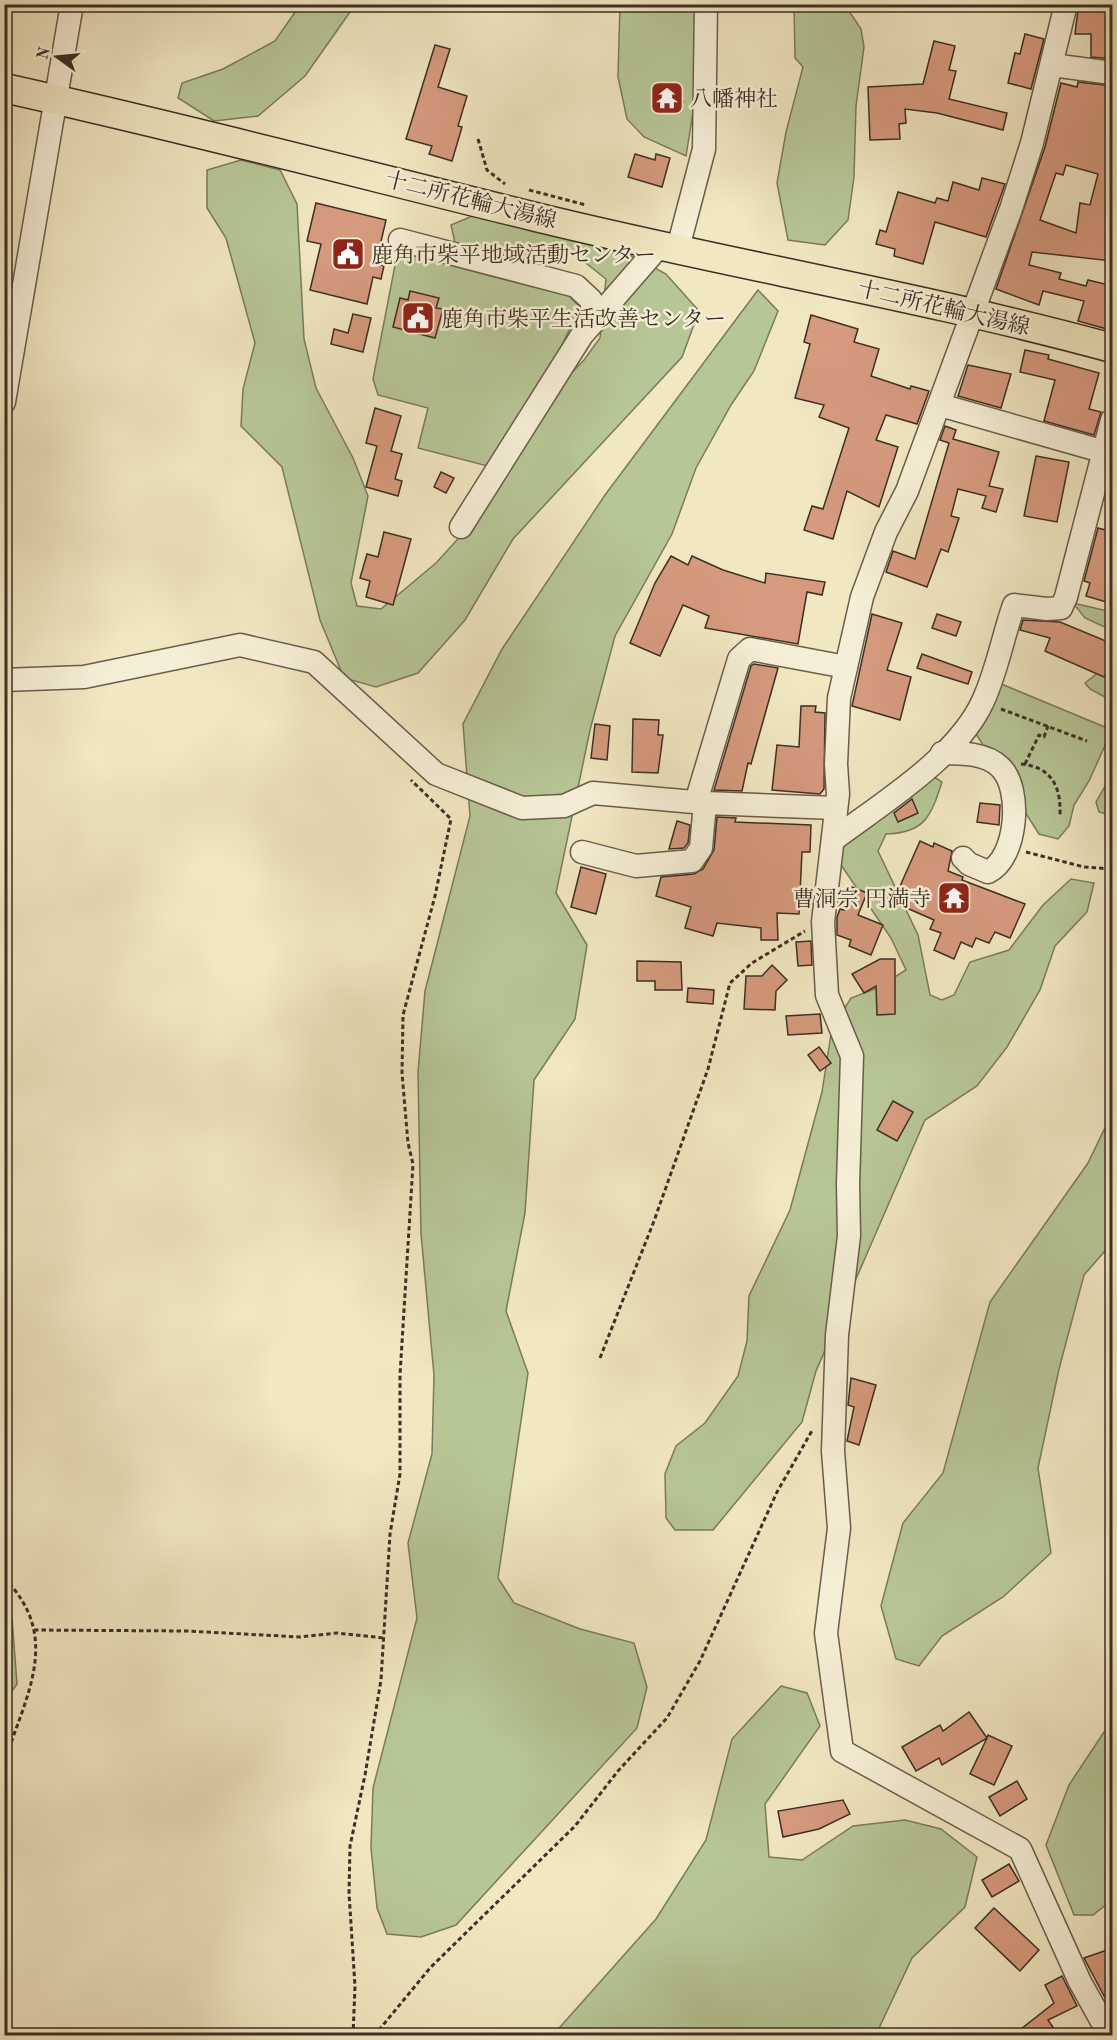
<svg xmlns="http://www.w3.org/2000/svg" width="1117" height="2040" font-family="'Old Standard TT','Noto Serif JP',serif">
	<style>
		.green { fill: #b7c696; stroke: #7a7a5e; stroke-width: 1.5 }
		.building { fill: #d69a7e; stroke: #3d2f25; stroke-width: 1.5; fill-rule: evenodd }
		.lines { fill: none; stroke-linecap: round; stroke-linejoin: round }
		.minor-casing { stroke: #6a5d4c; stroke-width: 25 }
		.major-casing { stroke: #3d2f25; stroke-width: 31 }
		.path { stroke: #3d2f25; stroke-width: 3; stroke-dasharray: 4.5 3; stroke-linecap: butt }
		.minor { stroke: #f6efd7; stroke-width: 22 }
		.major { stroke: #f1e7c1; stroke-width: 28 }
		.labels { text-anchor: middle; stroke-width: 5; stroke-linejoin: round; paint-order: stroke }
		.poi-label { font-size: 22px; fill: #3d2f25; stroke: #f6efd7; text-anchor: start }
		.street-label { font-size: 22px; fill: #3d2f25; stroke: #f6efd7 }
	</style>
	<rect width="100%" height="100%" fill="#f1e7c1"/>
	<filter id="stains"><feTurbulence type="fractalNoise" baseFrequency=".00333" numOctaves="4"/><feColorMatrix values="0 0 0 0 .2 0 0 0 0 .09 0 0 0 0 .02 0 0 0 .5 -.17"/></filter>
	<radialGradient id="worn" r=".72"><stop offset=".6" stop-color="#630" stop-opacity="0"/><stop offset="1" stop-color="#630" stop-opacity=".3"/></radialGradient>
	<!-- green -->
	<g class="green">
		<path d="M620 4 697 5 698 81 686 156 644 137 627 119 618 77Z"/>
		<path d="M300 5H355L305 76 258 116 214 121 178 98 182 83 223 69 275 41Z"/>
		<path d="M794 5H845L861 29 864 47 856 106 854 177 848 220 825 245 788 240 777 183 786 132 803 67 795 58Z"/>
		<path d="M241 160 280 170 297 204 304 339 316 388 353 458 368 496 351 583 357 606 381 609 436 563 466 530 534 411 584 360 600 338 606 279 572 252 511 260 455 243 451 225 477 214 635 257 666 274 699 311 682 357 513 539 465 620 418 673 376 687 344 678 320 620 282 467 241 426 243 389 255 343 226 238 207 208V170Z"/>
		<path d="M407 252 562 289 580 307 547 377 495 468 418 448 428 408 378 395 373 379 397 255Z"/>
		<path d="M758 290 778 311 754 371 731 405 696 468 672 534 615 636 590 730 556 893 587 945 575 1019 534 1080 525 1213 506 1311 528 1373 498 1578 514 1603 580 1629 634 1643 647 1687 637 1728 456 1925 421 1937 387 1934 377 1908 371 1848 373 1788 417 1618 408 1543 432 1454 434 1375 421 1234 418 1072 425 991 470 816 463 724 502 649 605 495Z"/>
		<path d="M1073 603 1112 612V646L1109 629 1085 618Z"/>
		<path d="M1112 655V701L1090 689 1085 683 1110 663Z"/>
		<path d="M999 683 1112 730 1089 781 1074 805 1069 826 1058 839 1039 834 976 734Z"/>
		<path d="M1112 774V816L1099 812 1096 802Z"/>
		<path d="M934 777 942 782C931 816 925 833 886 834L878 851 918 935 930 995 942 1000 954 995 970 962 1009 950 1043 905 1071 879 1094 883 1087 912 1055 946 1040 990 1007 1047 977 1086 925 1120 816 1371 802 1422 713 1530H675L666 1518 665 1474 676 1446 705 1423 738 1376 747 1341 749 1296 790 1210 822 1092 832 1028 851 998 877 988 906 970 891 938 839 862 840 842Z"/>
		<path d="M1112 1113V1243L1084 1275 1059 1369 1038 1468 1051 1553 1003 1597 942 1636 919 1666 896 1659 881 1606 903 1523 943 1473 990 1302 1088 1163Z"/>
		<path d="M5 1609 12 1618 17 1684 5 1701Z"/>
		<path d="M781 1686 807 1693 820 1726 765 1804 769 1857 802 1860 853 1826 905 1820 941 1829 977 1857 965 1907 912 1958 880 2026 878 2035H553L656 1919 706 1840 732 1739Z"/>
		<path d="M1112 1727V1900L1093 1915H1074L1046 1845 1069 1785 1104 1732Z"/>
	</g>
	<!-- building -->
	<g class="building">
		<path d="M1078 10H1111L1113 59 1091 57V34H1075Z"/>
		<path d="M1025 34 1044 39 1031 89 1008 83 1015 53 1020 54Z"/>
		<path d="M934 41 955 46 949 70 956 71 949 99 1007 113 1003 130 937 113 905 109 906 123 899 124 900 139 870 140 868 87 923 84Z"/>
		<path d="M435 45 450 49 438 87 467 96 458 126 462 127 452 161 429 154 432 146 406 139Z"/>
		<path d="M1078 82 1113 86 1112 261 1032 252 1029 265 1061 273 1059 279 1086 286 1088 280 1113 286V311L1107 329 1078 321 1084 301 1043 291 1039 305 996 289 1045 147 1061 83 1077 87ZM1066 165 1098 174 1090 205 1080 203 1076 233 1040 220 1056 173 1063 175Z"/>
		<path d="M635 154 655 160 656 154 670 158 662 187 628 177Z"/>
		<path d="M982 178 1005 184 986 237 935 222 923 264 894 256 895 249 876 244 880 230 886 232 898 192 935 203 937 198 948 201 953 182 979 190Z"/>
		<path d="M316 203 386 220 376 263 384 266 381 279 373 277 367 304 310 290 321 244 307 241Z"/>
		<path d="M410 291 439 298 436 308 443 309 435 338 393 327 400 298 408 300Z"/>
		<path d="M353 314 371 318 363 352 331 344 334 329 348 333Z"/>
		<path d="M811 315 858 329 854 342 879 349 871 376 910 389 911 386 929 391 917 424 886 415 876 440 898 447 879 507 847 491 833 539 804 530 812 506 823 509 849 428 819 417 824 405 795 398 810 344 804 342Z"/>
		<path d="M1025 350 1049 355 1048 359 1099 373 1089 409 1101 412 1094 435 1044 421 1055 380 1020 372Z"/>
		<path d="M968 365 1011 374 1001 408 958 396Z"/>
		<path d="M375 408 401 416 391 451 402 454 395 479 402 481 398 496 366 487 377 446 366 443Z"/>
		<path d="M945 426 956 430 953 439 999 452 989 486 1003 489 996 512 982 508 986 496 958 489 951 516 959 518 948 552 941 549 927 587 886 572 893 551 915 559 949 443 940 440Z"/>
		<path d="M1036 456 1069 462 1057 522 1024 516Z"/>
		<path d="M441 472 454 478 446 493 434 487Z"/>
		<path d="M1098 528 1113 532V604L1086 596 1090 583 1084 581Z"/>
		<path d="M384 532 411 539 393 605 366 597 370 581 360 578 367 554 378 557Z"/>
		<path d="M671 556 688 565 692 556 723 570 765 583 766 573 825 582 822 595 807 592 798 644 705 628 709 616 683 605 660 656 630 643 655 583Z"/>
		<path d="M872 614 902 623 887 670 911 677 900 720 852 706Z"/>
		<path d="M937 614 961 622 956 636 932 628Z"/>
		<path d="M1023 620 1060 622 1113 644V657L1104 677 1045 651 1050 638 1020 630Z"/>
		<path d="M922 654 972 672 968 684 917 668Z"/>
		<path d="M754 664 778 668 751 764 748 763 742 791 714 790 751 666Z"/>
		<path d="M801 706H816L815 712 825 713 824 789 820 794 772 790 777 745 799 747Z"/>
		<path d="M633 719 659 720 658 735H663L658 773 632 772Z"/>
		<path d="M595 724 610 726 607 760 591 758Z"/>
		<path d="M912 799 918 813 898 822 894 813Z"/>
		<path d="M980 803 1000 805 999 825 977 822Z"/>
		<path d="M717 817 736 818 735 822 811 825 810 852H802L799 914 777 913 778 940H761V928L717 923 713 936 685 928 691 907 656 896 661 877 694 874 703 869 714 850Z"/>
		<path d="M677 821 690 825 688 843 684 848 669 849Z"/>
		<path d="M920 841 933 847 934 843 952 851 948 871 963 877 962 880 1025 904 1010 938 995 932 989 943 976 938 972 947 961 942 954 959 934 950 941 933 930 929 934 920 893 902Z"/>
		<path d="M581 867 606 874 596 914 571 907Z"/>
		<path d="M852 887 867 893 858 915 883 925 871 955 849 946 851 940 837 935V917L840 909 844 910Z"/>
		<path d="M811 941 812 965 798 966 796 942Z"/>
		<path d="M880 959H895V1014L877 1015 876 986 864 993 852 974Z"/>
		<path d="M637 961 681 962 682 990H655V981H637Z"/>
		<path d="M772 965 787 980 776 991 775 1010 744 1009 746 976H762Z"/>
		<path d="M688 988 714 990 713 1004 687 1002Z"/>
		<path d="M820 1014 822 1033 788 1035 786 1016Z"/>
		<path d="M819 1047 831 1063 820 1071 808 1055Z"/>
		<path d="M893 1101 913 1112 897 1141 877 1130Z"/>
		<path d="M851 1378 876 1385 859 1445 847 1441 854 1407 848 1405Z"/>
		<path d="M969 1712 987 1738 988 1735 1012 1746 994 1785 970 1774 987 1738 942 1765 939 1758 916 1771 902 1747 940 1725 943 1731Z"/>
		<path d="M1017 1781 1027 1799 1000 1816 989 1797Z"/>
		<path d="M843 1800 850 1814 819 1829 783 1837 778 1811Z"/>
		<path d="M1009 1864 1019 1881 992 1897 982 1880Z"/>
		<path d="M994 1908 1039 1950 1020 1971 975 1928Z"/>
		<path d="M1113 1948V2013L1084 1958Z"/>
		<path d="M1062 1976 1077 2006 1048 2020 1059 2036H1012L1054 2003 1045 1985Z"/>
	</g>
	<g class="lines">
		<!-- minor casing -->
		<g class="minor-casing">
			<g id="minor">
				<path d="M1066 4 1032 143 1011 209 907 491 886 532 862 597 839 698 836 764 838 794 823 922 827 995 852 1056 848 1184 849 1236 837 1335 833 1451 839 1528 826 1633 842 1751 1020 1849 1080 1982 1110 2036"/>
				<path d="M1052 65 1112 73"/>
				<path d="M400 240 576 286 591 300 595 321"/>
				<path d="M678 248 704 149 706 4"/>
				<path d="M4 402 72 4"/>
				<path d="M940 405 1105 452"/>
				<path d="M461 527 582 335 661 244"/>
				<path d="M4 680 84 677 240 645 314 662 436 774 522 808 564 806 593 793 705 803 836 808"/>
				<path d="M942 753C961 753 986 753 1000 767 1023 788 1017 859 988 872L969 864 963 858"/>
				<path d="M696 802 739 659 750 649 846 667"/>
				<path d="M833 840C882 803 957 758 983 701 997 671 1003 636 1014 605L1047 609 1061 608 1066 597 1112 420"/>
				<path d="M582 852 636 866 692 861 701 848 705 803"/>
			</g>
		</g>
		<!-- major casing -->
		<g class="major-casing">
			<path id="major" d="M4 88C185 128 364 175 544 219 733 265 925 297 1112 348"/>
		</g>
		<!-- path -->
		<g class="path">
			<path d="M679 101 686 103"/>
			<path d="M478 139 487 170 505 184"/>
			<path d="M529 190 586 205"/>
			<path d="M1001 709 1087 741"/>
			<path d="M1021 764C1052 767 1061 787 1060 815"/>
			<path d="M1025 764 1039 735 1044 737 1048 726"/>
			<path d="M1026 852 1084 867 1112 869"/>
			<path d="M600 1358 654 1221 708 1069 730 983 752 963 805 931"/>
			<path d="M4 1578C64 1638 24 1698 4 1764"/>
			<path d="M34 1630 187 1631 300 1637 337 1633 384 1638"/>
			<path d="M353 2036 355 1986 349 1893 350 1846 365 1775 381 1680 390 1534 400 1474V1375L413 1164 408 1143 402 1073 403 1015 435 896 451 819 411 780"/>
			<path d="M374 2036 430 1968 575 1826 618 1771 667 1718 700 1661 777 1492 813 1429"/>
		</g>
		<!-- minor -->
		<use href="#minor" class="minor"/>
		<!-- major -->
		<use href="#major" class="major"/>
	</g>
	<!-- icons -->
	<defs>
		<g id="temple-square" transform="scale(1.725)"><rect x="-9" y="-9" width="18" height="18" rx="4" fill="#8f2418" stroke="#f6efd7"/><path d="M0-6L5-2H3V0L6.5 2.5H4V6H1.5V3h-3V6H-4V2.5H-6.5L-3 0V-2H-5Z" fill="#fff"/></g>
		<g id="civic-square" transform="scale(1.725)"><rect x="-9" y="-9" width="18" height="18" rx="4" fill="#8f2418" stroke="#f6efd7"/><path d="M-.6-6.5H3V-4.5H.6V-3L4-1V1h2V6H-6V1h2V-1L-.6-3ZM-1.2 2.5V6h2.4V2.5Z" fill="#fff"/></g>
	</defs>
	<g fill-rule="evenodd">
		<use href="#temple-square" x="667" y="98"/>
		<use href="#civic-square" x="348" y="254"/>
		<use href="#civic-square" x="418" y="318"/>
		<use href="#temple-square" x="954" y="898"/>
	</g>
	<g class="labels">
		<!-- poi labels -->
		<g class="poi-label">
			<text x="690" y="106">八幡神社</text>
			<text x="371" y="262">鹿角市柴平地域活動センター</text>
			<text x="441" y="326">鹿角市柴平生活改善センター</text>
			<text x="931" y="906" text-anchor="end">曹洞宗 円満寺</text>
		</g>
		<!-- street labels -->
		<g class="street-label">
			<text transform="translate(471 199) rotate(14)" y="8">十二所花輪大湯線</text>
			<text transform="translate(944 307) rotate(13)" y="8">十二所花輪大湯線</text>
		</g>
	</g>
	<!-- margin -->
	<rect width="1117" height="2040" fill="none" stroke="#f1e7c1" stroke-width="24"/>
	<rect x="6" y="6" width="1105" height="2028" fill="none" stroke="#3d2f25" stroke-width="3"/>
	<rect x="12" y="12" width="1093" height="2016" fill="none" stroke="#3d2f25" stroke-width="1.5"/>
	<!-- north arrow -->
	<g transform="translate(57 57) rotate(285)" stroke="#f6efd7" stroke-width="4.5" paint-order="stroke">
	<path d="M0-4.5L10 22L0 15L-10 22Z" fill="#3d2f25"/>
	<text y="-9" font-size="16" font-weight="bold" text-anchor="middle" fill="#3d2f25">N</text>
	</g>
	<rect width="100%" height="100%" filter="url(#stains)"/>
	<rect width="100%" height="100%" fill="url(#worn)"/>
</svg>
